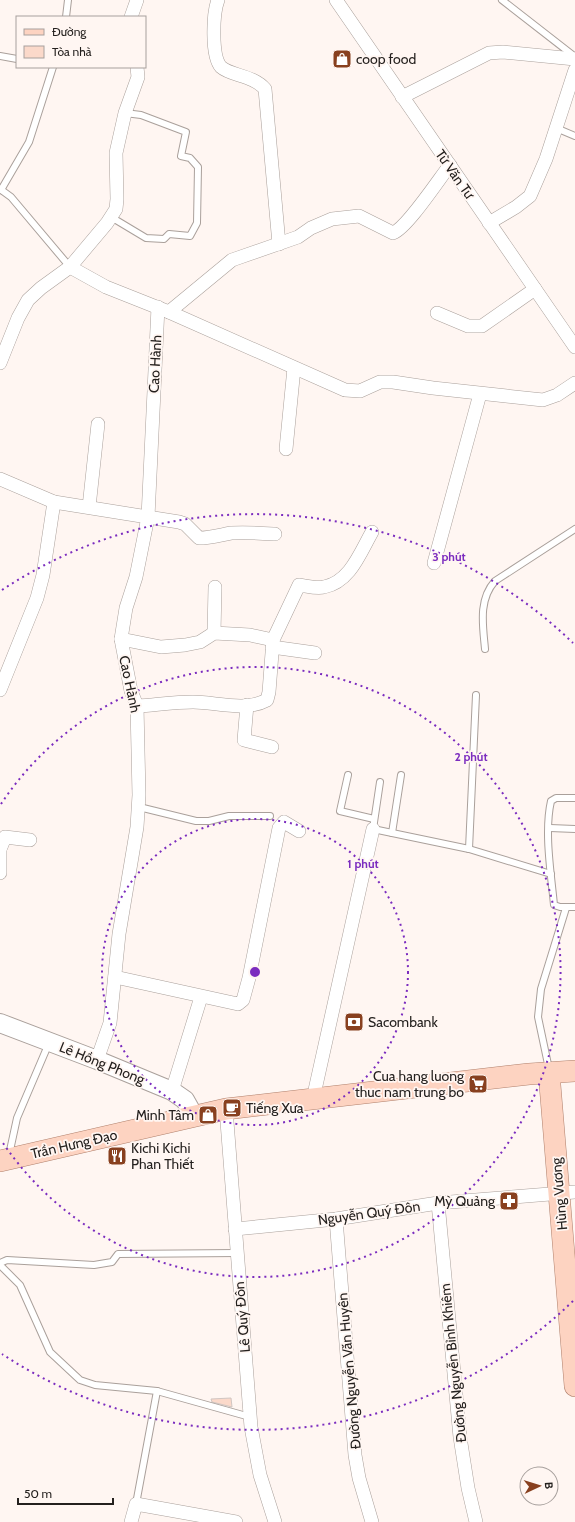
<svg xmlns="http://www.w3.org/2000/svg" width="575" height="1522" font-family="Cabin,sans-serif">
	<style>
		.building { fill: #fbd9ca; stroke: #d1c6c2 }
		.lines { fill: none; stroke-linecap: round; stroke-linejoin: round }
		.lane-casing { stroke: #aaa09b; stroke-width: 8 }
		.street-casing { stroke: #aaa09b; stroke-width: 14 }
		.secondary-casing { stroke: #aaa09b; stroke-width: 20 }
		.primary-casing { stroke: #b0816d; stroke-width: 22 }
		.lane { stroke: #fff; stroke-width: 6 }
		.street { stroke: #fff; stroke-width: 13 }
		.secondary { stroke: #fff; stroke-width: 18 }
		.primary { stroke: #fdd3c1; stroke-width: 21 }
		.ring { fill: none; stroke: #7b2cbf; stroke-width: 2; stroke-dasharray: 2 4 }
		.labels { text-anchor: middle; stroke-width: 3.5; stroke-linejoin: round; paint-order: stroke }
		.poi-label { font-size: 14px; fill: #24201e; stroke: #fff6f2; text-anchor: start }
		.street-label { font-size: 14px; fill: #24201e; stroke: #fff6f2 }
		.centre { fill: #7b2cbf; stroke: #fff6f2; stroke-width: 2 }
		.ring-label { font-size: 12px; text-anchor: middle; font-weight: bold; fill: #7b2cbf; stroke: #fff6f2; stroke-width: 3.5; stroke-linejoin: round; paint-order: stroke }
	</style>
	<rect width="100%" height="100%" fill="#fff6f2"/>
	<!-- building -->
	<path class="building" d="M231 1398 232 1407 212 1402 211 1399Z"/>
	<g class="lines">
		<!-- lane casing -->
		<g class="lane-casing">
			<g id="lane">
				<path d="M502 0 574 56"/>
				<path d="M66 17 68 0"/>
				<path d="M0 56 17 59"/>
				<path d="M556 128 575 136"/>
				<path d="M0 189 11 197 70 267"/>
				<path d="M1 190 29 142 53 67"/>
				<path d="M111 217 146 238 164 239 169 234 190 236 197 223 198 167 190 158 181 156 186 132 141 115 125 113"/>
				<path d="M485 649C483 626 478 600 495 581L575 529"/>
				<path d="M348 775 340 811 374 819"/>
				<path d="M380 782 373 829 469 849 551 874"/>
				<path d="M575 798H556L551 801C544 832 551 873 554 905L560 907H575"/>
				<path d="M139 807 196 821H209L229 816H270"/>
				<path d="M550 828 575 829"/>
				<path d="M392 833 401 775"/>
				<path d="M469 849 476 695"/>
				<path d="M549 1069 538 1017 541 989 566 908"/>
				<path d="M9 1155 17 1118 49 1043"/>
				<path d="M0 1263 7 1260 94 1265 112 1262 118 1254 237 1253"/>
				<path d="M0 1265 20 1285 50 1352 80 1380 95 1385 157 1391 250 1417"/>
				<path d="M136 1504 157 1391"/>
			</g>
		</g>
		<!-- street casing -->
		<g class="street-casing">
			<g id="street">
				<path d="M218 0C213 13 211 56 221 67 231 76 253 75 265 89L279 244"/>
				<path d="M336 0 575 347"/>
				<path d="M131 17 137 0"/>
				<path d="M402 97 489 53 503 52 575 59"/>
				<path d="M489 223 516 207 530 196 546 159 575 70"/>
				<path d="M70 267 106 287 169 312 345 390 360 391 380 382H393L433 388 543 400 557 395 575 383"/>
				<path d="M169 312 232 260 298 237 311 228 332 219 359 216 393 233C407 228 439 179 450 165"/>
				<path d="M437 313 468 326H482L535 289"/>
				<path d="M0 363 18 318 28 300 41 288 70 267 107 223 116 209 117 199 116 153 125 113 138 77 137 67"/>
				<path d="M286 449 294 368"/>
				<path d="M0 479 54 502 179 522 185 524 199 538C210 538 220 535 231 533 246 532 260 533 275 534"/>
				<path d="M89 507 98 424"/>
				<path d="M434 563 480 394"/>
				<path d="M214 633 215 587"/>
				<path d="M121 639 161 647 185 645 200 642 214 633 250 635 273 640 299 585C307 586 317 589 324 587 350 582 360 553 372 532"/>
				<path d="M272 647 315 653"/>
				<path d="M0 690 37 598 43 575 54 502"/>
				<path d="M247 705 244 740 272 747"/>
				<path d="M137 706C155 705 174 702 193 702 216 702 245 712 267 700L269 692 273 640"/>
				<path d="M0 846V873"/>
				<path d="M1 847 5 837 30 840"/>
				<path d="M115 977 238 1004 243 1000 249 978 279 828 284 822 299 831"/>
				<path d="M97 1060 110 1023 119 934 137 827 139 795 137 706 131 691 121 639 126 608 136 577 148 517 158 307"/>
				<path d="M172 1091 201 997"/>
				<path d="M313 1099 373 829"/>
				<path d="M226 1109 251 1427 260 1475 275 1522"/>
				<path d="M438 1203 460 1437 468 1488 476 1522"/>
				<path d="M336 1219 355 1455 359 1478 372 1522"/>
				<path d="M235 1229 336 1219 438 1203 575 1192"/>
				<path d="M131 1522 136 1504 236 1522"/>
			</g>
		</g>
		<!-- secondary casing -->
		<g class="secondary-casing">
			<path id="secondary" d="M0 1023 97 1060 172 1091 185 1100 194 1116"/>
		</g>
		<!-- primary casing -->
		<g class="primary-casing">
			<g id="primary">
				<path d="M549 1073 575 1386"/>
				<path d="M0 1161 226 1109 529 1074 575 1071"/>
			</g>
		</g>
		<!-- lane -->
		<use href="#lane" class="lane"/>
		<!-- street -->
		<use href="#street" class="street"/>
		<!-- secondary -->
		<use href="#secondary" class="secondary"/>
		<!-- primary -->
		<use href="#primary" class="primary"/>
	</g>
	<!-- distance rings -->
	<g class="ring">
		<circle cx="255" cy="972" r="153"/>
		<path d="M1 804A305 305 0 1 1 1 1140"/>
		<path d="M573 1301A458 458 0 0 1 2 1354M2 590A458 458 0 0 1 573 643"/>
	</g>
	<!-- icons -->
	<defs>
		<g id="shop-square" transform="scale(1)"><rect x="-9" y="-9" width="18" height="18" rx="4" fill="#88401f" stroke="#fff6f2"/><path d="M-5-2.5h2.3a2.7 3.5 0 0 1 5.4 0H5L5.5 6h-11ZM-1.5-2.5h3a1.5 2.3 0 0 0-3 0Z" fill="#fff"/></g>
		<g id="bank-square" transform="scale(1)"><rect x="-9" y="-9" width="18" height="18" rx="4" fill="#88401f" stroke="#fff6f2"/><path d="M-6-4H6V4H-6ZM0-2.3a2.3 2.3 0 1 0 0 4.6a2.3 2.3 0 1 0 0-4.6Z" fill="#fff"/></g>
		<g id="supermarket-square" transform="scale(1)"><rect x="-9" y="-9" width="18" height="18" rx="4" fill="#88401f" stroke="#fff6f2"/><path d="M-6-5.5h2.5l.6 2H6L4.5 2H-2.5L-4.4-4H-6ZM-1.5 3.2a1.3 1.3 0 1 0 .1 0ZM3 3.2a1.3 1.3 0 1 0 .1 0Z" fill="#fff"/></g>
		<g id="cafe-square" transform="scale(1)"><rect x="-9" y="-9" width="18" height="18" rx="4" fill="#88401f" stroke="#fff6f2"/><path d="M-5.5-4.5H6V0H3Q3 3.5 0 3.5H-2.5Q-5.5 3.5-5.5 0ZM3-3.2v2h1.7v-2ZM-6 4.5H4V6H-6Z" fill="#fff"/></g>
		<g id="restaurant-square" transform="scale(1)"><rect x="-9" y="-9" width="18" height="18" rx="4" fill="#88401f" stroke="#fff6f2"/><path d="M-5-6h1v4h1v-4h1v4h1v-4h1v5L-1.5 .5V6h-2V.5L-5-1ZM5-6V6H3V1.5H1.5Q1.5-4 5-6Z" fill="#fff"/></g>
		<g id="pharmacy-square" transform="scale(1)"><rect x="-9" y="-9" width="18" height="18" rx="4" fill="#88401f" stroke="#fff6f2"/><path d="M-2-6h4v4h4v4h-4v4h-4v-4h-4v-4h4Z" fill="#fff"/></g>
	</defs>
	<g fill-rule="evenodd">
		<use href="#shop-square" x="342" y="59"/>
		<use href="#bank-square" x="354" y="1022"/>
		<use href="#supermarket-square" x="478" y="1084"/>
		<use href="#cafe-square" x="232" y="1108"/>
		<use href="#shop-square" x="208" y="1115"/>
		<use href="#restaurant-square" x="117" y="1156"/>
		<use href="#pharmacy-square" x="509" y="1201"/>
	</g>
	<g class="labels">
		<!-- poi labels -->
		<g class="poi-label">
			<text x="356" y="64">coop food</text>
			<text x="368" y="1027">Sacombank</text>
			<text x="464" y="1081" text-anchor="end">Cua hang luong<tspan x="464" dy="16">thuc nam trung bo</tspan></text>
			<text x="246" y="1113">Tiếng Xưa</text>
			<text x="194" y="1120" text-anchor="end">Minh Tâm</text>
			<text x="131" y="1153">Kichi Kichi<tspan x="131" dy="16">Phan Thiết</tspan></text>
			<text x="495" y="1206" text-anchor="end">Mỳ Quảng</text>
		</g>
		<!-- street labels -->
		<g class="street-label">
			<text transform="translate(455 174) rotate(55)" y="5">Từ Văn Tư</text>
			<text transform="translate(155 364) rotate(-87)" y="5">Cao Hành</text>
			<text transform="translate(130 684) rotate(78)" y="5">Cao Hành</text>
			<text transform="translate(102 1063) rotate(22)" y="5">Lê Hồng Phong</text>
			<text transform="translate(74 1144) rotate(-13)" y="5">Trần Hưng Đạo</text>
			<text transform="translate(559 1194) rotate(-95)" y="5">Hùng Vương</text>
			<text transform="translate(369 1213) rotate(-8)" y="5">Nguyễn Quý Đôn</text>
			<text transform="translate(242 1317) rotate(-95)" y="5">Lê Quý Đôn</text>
			<text transform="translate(453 1363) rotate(-96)" y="5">Đường Nguyễn Bỉnh Khiêm</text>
			<text transform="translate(349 1371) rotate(-95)" y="5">Đường Nguyễn Văn Huyên</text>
		</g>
	</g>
	<circle cx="255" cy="972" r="6" class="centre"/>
	<g class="ring-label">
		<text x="449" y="561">3 phút</text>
		<text x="471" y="761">2 phút</text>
		<text x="363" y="868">1 phút</text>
	</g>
	<!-- legend -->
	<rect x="16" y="16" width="130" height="52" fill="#fff6f2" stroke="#a7a09d"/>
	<rect x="24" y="29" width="20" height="6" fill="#fdd3c1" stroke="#a7a09d"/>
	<text x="52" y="36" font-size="12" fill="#24201e">Đường</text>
	<rect x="24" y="46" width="20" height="12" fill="#fbd9ca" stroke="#a7a09d"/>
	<text x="52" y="56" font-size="12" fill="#24201e">Tòa nhà</text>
	<!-- north arrow -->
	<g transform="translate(539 1486) rotate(86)"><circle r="19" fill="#fff6f2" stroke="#a7a09d"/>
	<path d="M0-3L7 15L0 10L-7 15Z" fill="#88401f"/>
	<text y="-6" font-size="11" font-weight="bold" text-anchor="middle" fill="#24201e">B</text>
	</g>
	<!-- scale -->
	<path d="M18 1498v6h95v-6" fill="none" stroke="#24201e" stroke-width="2"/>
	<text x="24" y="1498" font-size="12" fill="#24201e" stroke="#fff6f2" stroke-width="3" paint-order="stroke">50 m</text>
</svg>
